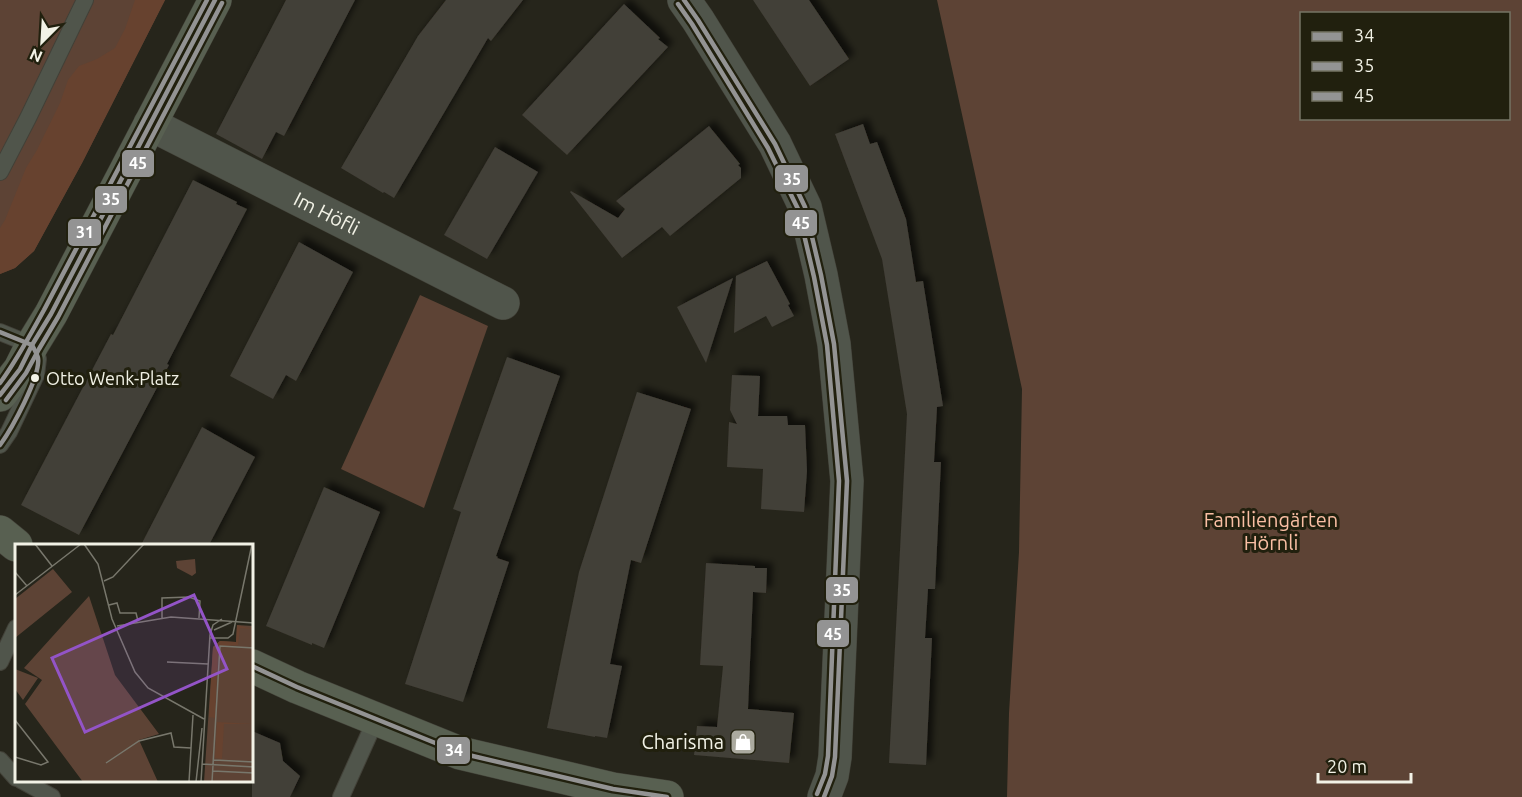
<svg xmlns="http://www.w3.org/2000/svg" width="1522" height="797" font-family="Ubuntu,sans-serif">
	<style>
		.green { fill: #5d4335; fill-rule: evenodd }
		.forest { fill: #67422f }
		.building { fill: #423f37; filter: url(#shadow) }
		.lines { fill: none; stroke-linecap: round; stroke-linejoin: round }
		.lane-casing { stroke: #424138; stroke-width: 18 }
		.street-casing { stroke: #424138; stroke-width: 34 }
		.secondary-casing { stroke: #424138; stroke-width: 34 }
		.lane { stroke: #50554b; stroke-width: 16 }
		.street { stroke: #50554b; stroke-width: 33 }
		.secondary { stroke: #586051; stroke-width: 33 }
		.bus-1-casing { stroke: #21200e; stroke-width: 9 }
		.bus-2-casing { stroke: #21200e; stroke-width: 9 }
		.bus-3-casing { stroke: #21200e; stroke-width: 9 }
		.bus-4-casing { stroke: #21200e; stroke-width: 9 }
		.bus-1 { stroke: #939393; stroke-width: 4.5 }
		.bus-2 { stroke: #939393; stroke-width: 4.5 }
		.bus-3 { stroke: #939393; stroke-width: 4.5 }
		.bus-4 { stroke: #939393; stroke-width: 4.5 }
		.bus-dot { fill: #f2f2e6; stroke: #21200e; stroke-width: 2 }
		.labels { text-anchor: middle; stroke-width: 6; stroke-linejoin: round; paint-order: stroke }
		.bus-label { font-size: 18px; fill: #f2f2e6; stroke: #21200e; text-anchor: start }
		.street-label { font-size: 20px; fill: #f2f2e6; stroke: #21200e }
		.park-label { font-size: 20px; fill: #fabfa4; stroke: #21200e }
		.poi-label { font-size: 20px; fill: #f2f2e6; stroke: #21200e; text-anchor: end }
		.inset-road { fill: none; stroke: #78776c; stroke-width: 1.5 }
		.view { fill: #9354c7; fill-opacity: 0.15; stroke: #9354c7; stroke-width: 3 }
		.inset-edge { fill: none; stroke: #f2f2e6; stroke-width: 3 }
		.line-badge { stroke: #21200e; stroke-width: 2 }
		.badge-label { font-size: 16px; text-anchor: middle; font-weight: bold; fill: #fff }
	</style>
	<defs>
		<filter id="shadow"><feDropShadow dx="5.5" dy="-5.5" stdDeviation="3" flood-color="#0009"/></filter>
	</defs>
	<rect width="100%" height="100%" fill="#26251b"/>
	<!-- green -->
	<g class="green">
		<path d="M0 0H165L82 163 34 251 15 268 0 274Z"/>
		<path d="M937 0H1522V797H1007L1009 713 1019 552 1022 389ZM1302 14H1508V118H1302Z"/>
		<path d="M420 295 488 326 424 508 341 469Z"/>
	</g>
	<!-- forest -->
	<path class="forest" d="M135 0H165L82 163 34 251 15 268 0 274V228L5 220 26 168 37 150 60 103 68 80 79 66 97 59 115 48 125 29Z"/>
	<!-- building -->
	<g class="building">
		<path d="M286 0H355L284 136 276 132 262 159 216 134Z"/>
		<path d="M446 0H523L491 41 488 38 394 198 384 192 383 193 341 168 418 36Z"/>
		<path d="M753 0H809L849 59 810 86Z"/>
		<path d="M624 4 660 38 658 39 668 47 567 155 522 115Z"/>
		<path d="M863 124 870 144 877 142 906 219 916 282 923 281 943 406 937 407 934 462H941L935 589H928L925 638H932L926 765 889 763 907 414 882 259 835 134Z"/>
		<path d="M709 126 740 164 738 165 741 168V178L670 236 662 227 622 258 570 192 571 191 618 218 625 209 616 201Z"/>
		<path d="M495 147 538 172 487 259 444 235Z"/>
		<path d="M193 180 237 202 236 204 247 209 167 364 169 365 79 535 21 505 111 334 113 335Z"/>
		<path d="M299 242 353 272 296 381 286 375 273 399 230 376Z"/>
		<path d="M767 261 790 304 788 305 794 316 772 327 766 316 734 333 736 276Z"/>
		<path d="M733 278 706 363 677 307Z"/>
		<path d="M507 357 560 376 496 556 498 557 497 558 509 562 463 702 405 684 461 512 453 509Z"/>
		<path d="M732 375 760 376 758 416H787L788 425H805L807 471 804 512 761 509 763 469 727 467 729 422 737 424 730 410Z"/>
		<path d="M637 392 691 409 641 563 631 560 610 664 622 666 607 738 595 736V737L547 728 579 572Z"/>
		<path d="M202 427 255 457 209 545H141Z"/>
		<path d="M324 487 380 512 324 648 312 643V645L266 626Z"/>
		<path d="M706 563 755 566V568H767L766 593 753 592 748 709 794 713 789 763 694 755 697 726 717 727 723 666 700 665Z"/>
		<path d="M252 731 280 743 283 761 300 776 290 797H252Z"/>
	</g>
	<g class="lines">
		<!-- lane casing -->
		<g class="lane-casing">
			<g id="lane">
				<path d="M0 172 28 118 85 0"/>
				<path d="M0 332 32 345 38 359 36 375 9 432 0 445"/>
				<path d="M0 662 16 628"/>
				<path d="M0 760 16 778"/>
				<path d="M21 780 52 797"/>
				<path d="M341 797 376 719"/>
			</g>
		</g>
		<!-- street casing -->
		<g class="street-casing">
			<g id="street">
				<path d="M684 0 698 20 775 144 805 207 821 275 834 344 847 481 835 757 832 776 824 797"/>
				<path id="s1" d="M150 124 503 303"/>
			</g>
		</g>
		<!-- secondary casing -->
		<g class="secondary-casing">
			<g id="secondary">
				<path d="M0 395 20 369 32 345 51 314 215 0"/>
				<path d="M0 532 16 545"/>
				<path d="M252 666 297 687 460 753 613 789 667 797"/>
			</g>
		</g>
		<!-- lane -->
		<use href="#lane" class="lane"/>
		<!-- street -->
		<use href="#street" class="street"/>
		<!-- secondary -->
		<use href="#secondary" class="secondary"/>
		<!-- bus-1 casing -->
		<g class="bus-1-casing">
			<g id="bus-1">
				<path d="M0 332 32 345C34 349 37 354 38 358 41 376 11 430 0 445"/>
				<path d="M252 666 297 687 460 753 613 789 667 797"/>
			</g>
		</g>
		<!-- bus-2 casing -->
		<g class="bus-2-casing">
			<g id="bus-2">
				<path d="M684 0 698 20 775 144 805 207 821 275 834 344 847 481 835 757 832 776 824 797"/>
				<path d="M0 395 20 369 32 345 51 314 215 0"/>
			</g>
		</g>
		<!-- bus-3 casing -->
		<g class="bus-3-casing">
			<g id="bus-3">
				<path d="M678 4 692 24 768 148 798 209 814 277 827 345 839 481 828 756 825 774 817 794"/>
				<path d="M6 400 26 373 39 349 58 317 222 3"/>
			</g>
		</g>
		<!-- bus-4 casing -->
		<g class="bus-4-casing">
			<path id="bus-4" d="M0 383C17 360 30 335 44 310L207 0"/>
		</g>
		<!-- bus-1 -->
		<use href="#bus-1" class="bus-1"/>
		<!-- bus-2 -->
		<use href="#bus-2" class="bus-2"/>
		<!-- bus-3 -->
		<use href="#bus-3" class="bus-3"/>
		<!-- bus-4 -->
		<use href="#bus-4" class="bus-4"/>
	</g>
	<!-- icons -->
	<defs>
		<g id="shop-square" transform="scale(1.35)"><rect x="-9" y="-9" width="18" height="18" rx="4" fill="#abaa9f" stroke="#21200e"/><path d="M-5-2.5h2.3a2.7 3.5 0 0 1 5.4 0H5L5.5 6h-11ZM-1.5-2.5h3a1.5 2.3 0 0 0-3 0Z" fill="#fff"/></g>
	</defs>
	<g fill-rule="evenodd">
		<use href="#shop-square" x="743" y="742"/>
	</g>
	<!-- markers -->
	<circle class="bus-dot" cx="35" cy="378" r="5"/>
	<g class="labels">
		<!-- bus labels -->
		<g class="bus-label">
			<text x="46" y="385">Otto Wenk-Platz</text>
		</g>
		<!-- street labels -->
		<g class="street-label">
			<text dy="7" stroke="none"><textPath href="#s1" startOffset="198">Im Höfli</textPath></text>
		</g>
		<!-- park labels -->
		<g class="park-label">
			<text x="1271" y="527">Familiengärten<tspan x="1271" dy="23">Hörnli</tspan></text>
		</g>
		<!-- poi labels -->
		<g class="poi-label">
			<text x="724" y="749">Charisma</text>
		</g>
	</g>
	<!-- overview -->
	<g transform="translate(15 544)">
		<rect width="238" height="238" fill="#26251b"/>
		<path d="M180 15 181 29 177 32 162 24 161 17ZM38 25 57 48 0 94V55ZM74 52 100 131 144 190 124 196 143 238H68L10 160 27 136 9 124ZM222 81 238 82V238H189L198 103 205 97 221 98ZM0 125 23 134 8 156 0 145Z" fill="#5d4335"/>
		<path d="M222 81 238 85 225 84 223 101 203 102 200 174 194 173 198 103 205 97 221 98ZM202 178 238 180H209L207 215 200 214Z" fill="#67422f"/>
		<path class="inset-road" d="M20 0 37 22M69 0 83 20 97 75 120 128 133 144 189 175M0 28 12 42M89 37 98 33 129 0M0 51 66 0M94 61 102 59 105 69H121L123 77M147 74V54L174 53 185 57 184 74M102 82 156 73 239 79M199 86 217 78M195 94H213L218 90 237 0M152 118 193 120M0 176 33 218 26 221 0 213M199 216 239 218M91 219 124 197 156 189 159 203 176 204M187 220 239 223M198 227 239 229M174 238 178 171M181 238 187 184M186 238 195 91 198 81 207 75M197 238 205 102 239 104"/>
		<path class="view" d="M179 51 212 125 70 188 37 114Z"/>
		<rect width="238" height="238" class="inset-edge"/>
	</g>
	<g class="line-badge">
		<rect x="121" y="149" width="34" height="29" rx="6" fill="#939393"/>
		<rect x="774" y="164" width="35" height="29" rx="6" fill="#939393"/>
		<rect x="94" y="185" width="34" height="29" rx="6" fill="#939393"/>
		<rect x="784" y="209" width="34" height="28" rx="6" fill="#939393"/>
		<rect x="67" y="218" width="35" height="29" rx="6" fill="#939393"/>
		<rect x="825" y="576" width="34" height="28" rx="6" fill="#939393"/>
		<rect x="816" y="619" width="34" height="29" rx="6" fill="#939393"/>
		<rect x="436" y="736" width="35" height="29" rx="6" fill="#939393"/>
	</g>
	<g class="badge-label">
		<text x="138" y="169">45</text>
		<text x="792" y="185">35</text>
		<text x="111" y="205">35</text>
		<text x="801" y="229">45</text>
		<text x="85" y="238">31</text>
		<text x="842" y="596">35</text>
		<text x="833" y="640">45</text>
		<text x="454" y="756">34</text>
	</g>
	<!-- legend -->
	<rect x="1300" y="12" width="210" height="108" fill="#21200e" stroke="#757464" stroke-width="1.5"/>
	<rect x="1312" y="32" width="30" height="9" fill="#939393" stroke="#757464" stroke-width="1.5"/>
	<text x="1354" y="42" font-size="18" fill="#f2f2e6">34</text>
	<rect x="1312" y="62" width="30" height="9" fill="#939393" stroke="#757464" stroke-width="1.5"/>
	<text x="1354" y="72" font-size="18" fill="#f2f2e6">35</text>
	<rect x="1312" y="92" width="30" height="9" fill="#939393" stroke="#757464" stroke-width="1.5"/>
	<text x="1354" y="102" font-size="18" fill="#f2f2e6">45</text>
	<!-- north arrow -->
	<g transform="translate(42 42) rotate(204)" stroke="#21200e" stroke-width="4.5" paint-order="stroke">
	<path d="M0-4.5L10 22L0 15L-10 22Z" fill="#f2f2e6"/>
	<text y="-9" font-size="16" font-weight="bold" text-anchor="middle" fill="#f2f2e6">N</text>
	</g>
	<!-- scale -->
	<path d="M1318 773v9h93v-9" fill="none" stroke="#f2f2e6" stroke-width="3"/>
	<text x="1327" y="773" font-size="18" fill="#f2f2e6" stroke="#21200e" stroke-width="4.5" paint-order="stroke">20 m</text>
</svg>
